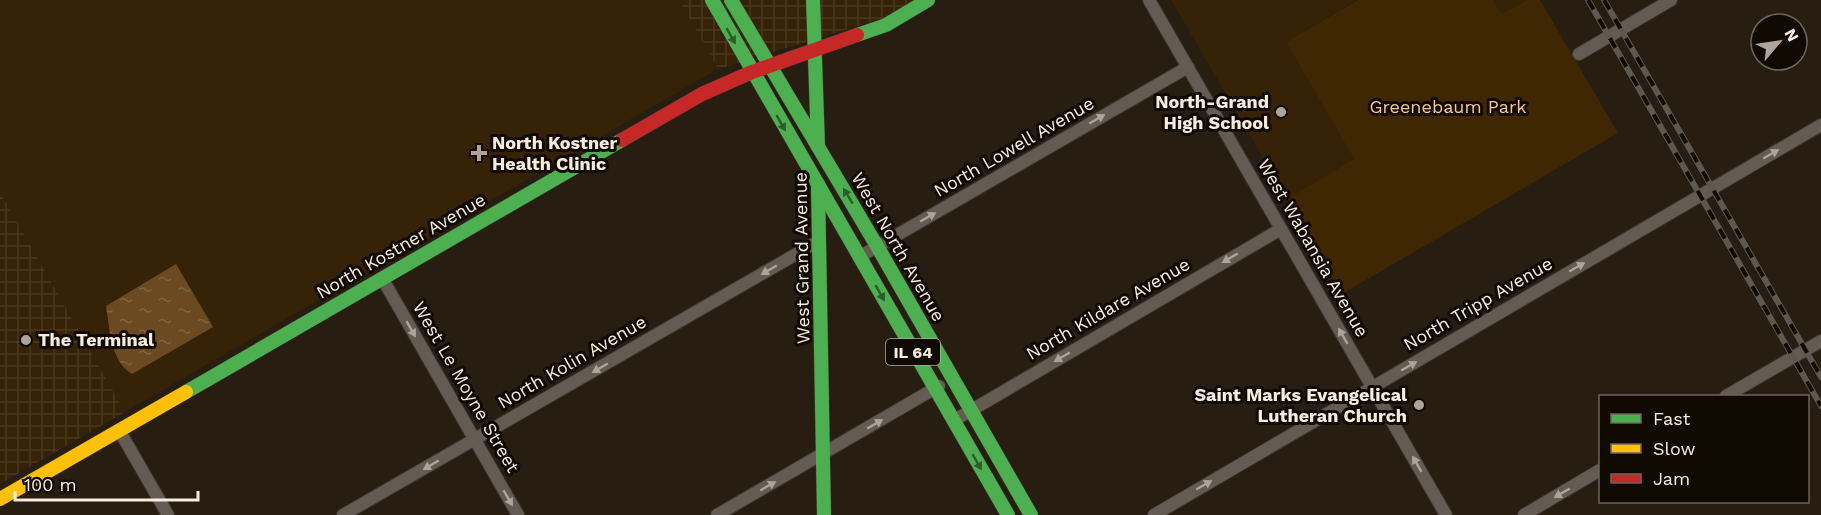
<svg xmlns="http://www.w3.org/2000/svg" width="1821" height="515" font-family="'Work Sans',sans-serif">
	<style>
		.built { fill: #362207 }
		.industrial { fill: url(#industrial-grid) }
		.green { fill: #3f2703 }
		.water { fill: url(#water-ripples) }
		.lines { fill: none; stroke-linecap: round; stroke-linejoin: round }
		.street-casing { stroke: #3e362e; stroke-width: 14 }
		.fast-casing { stroke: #3e362e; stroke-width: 15 }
		.slow-casing { stroke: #3e362e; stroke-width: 15 }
		.jam-casing { stroke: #3e362e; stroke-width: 15 }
		.street { stroke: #645c53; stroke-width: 12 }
		.fast { stroke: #4caf50; stroke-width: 14 }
		.slow { stroke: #ffc107; stroke-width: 14 }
		.jam { stroke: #c62828; stroke-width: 14 }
		.rail-casing { stroke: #5f584e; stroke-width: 6 }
		.rail { stroke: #110a03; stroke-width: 4; stroke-dasharray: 11; stroke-linecap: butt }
		.oneway { fill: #2e5c2a }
		.oneway2 { fill: #aea499 }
		.poi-dot { fill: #afa497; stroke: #110a03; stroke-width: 2 }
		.labels { text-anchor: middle; stroke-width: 6; stroke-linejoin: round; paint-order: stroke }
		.shield { fill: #110a03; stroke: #b3a89d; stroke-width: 1.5 }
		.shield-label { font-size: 16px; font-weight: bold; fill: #f8ecdf }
		.poi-label { font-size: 18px; font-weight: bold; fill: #f8ecdf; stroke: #110a03; text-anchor: end }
		.park-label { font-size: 18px; fill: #f8c58a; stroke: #110a03 }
		.street-label { font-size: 18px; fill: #f8ecdf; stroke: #110a03 }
	</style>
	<defs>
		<pattern id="industrial-grid" width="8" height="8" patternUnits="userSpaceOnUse" patternTransform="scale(1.5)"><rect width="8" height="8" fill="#362207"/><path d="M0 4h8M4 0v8" fill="none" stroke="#4a381f"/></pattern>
		<pattern id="water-ripples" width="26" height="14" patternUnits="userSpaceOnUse" patternTransform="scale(1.5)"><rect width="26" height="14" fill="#6c4a21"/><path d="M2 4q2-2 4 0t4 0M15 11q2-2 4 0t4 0" fill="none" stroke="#826441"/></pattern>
	</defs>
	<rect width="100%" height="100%" fill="#271d11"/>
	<!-- built -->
	<g class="built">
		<path d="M0 0H679L718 69 125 412 0 192Z"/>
		<path d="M1171 0H1357L1286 42 1354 159 1287 199Z"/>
		<path d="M1493 0H1527L1502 14Z"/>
	</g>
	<!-- industrial -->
	<g class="industrial">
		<path d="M679 0H915L884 18 718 69Z"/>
		<path d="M0 192 125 412 0 484Z"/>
	</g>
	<!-- green -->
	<path class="green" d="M1358 0H1493L1502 14 1527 0H1540L1618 133 1342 294 1287 199 1354 159 1286 42Z"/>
	<!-- water -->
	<path class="water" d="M176 264 213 327 132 374C110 361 110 329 106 306Z"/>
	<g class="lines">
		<!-- street casing -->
		<g class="street-casing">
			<g id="street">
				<path d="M1149 0 1446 515"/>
				<path d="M1579 54 1671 0"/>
				<path d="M859 257 1188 67"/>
				<path d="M382 278 518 515"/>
				<path d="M1726 396 1821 341"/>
				<path d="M953 421 1281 229"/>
				<path d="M119 430 168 515"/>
				<path d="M343 515 819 241"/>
				<path d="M717 515 939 386"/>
				<path d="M1154 515 1821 125"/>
				<path d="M1524 515 1600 470"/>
			</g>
		</g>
		<!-- fast casing -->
		<g class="fast-casing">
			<g id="fast">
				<path d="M712 0 1008 515"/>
				<path d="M731 0 877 246 1031 515"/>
				<path d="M813 0 818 146"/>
				<path d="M857 35 886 25 928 0"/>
				<path d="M818 184 824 515"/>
				<path d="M186 392 622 140"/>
			</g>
		</g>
		<!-- slow casing -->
		<g class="slow-casing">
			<path id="slow" d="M0 499 186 392"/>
		</g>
		<!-- jam casing -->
		<g class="jam-casing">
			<path id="jam" d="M622 140 702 94 752 72 857 35"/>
		</g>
		<!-- street -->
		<use href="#street" class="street"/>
		<!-- fast -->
		<use href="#fast" class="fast"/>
		<!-- slow -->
		<use href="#slow" class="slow"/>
		<!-- jam -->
		<use href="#jam" class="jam"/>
		<!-- rail casing -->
		<g class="rail-casing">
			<g id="rail">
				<path d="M1588 0 1821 406"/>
				<path d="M1604 0 1821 377"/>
			</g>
		</g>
		<!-- rail -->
		<use href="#rail" class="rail"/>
	</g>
	<!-- one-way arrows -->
	<defs><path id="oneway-solid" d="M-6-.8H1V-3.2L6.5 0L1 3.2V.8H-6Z" transform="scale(1.5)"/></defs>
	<g class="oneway">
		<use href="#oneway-solid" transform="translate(731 36) rotate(60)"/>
		<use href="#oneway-solid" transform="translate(781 123) rotate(60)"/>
		<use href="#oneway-solid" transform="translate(848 196) rotate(-121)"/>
		<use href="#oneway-solid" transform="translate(880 293) rotate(60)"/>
		<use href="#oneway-solid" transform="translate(977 462) rotate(60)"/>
	</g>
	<g class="oneway2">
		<use href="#oneway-solid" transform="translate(1097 119) rotate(-30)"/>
		<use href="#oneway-solid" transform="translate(1771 154) rotate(-30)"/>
		<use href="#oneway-solid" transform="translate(928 217) rotate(-30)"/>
		<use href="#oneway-solid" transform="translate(1230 258) rotate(150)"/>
		<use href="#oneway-solid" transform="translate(1577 267) rotate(-30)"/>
		<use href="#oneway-solid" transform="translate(769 270) rotate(150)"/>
		<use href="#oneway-solid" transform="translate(411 329) rotate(60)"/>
		<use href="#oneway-solid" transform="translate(1343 336) rotate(-120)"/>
		<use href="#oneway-solid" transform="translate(1062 357) rotate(150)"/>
		<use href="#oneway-solid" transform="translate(1409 366) rotate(-30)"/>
		<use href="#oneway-solid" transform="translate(600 368) rotate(150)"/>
		<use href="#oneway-solid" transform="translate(875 424) rotate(-30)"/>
		<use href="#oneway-solid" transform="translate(1417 464) rotate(-120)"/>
		<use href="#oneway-solid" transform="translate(431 465) rotate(150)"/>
		<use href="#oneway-solid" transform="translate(1204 485) rotate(-30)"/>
		<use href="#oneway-solid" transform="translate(768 486) rotate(-30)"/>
		<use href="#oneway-solid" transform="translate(1562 493) rotate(150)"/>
		<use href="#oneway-solid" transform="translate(508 498) rotate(60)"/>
	</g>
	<!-- markers -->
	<g class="poi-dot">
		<circle cx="1281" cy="112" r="6"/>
		<path d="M476 144h6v6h6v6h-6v6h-6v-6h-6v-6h6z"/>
		<circle cx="26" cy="340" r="6"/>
		<circle cx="1419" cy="405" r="6"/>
	</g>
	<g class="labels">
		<!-- shield labels -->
		<rect class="shield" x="886" y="339" width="54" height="26" rx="4.5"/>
		<g class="shield-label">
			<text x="913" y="358">IL 64</text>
		</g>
		<!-- poi labels -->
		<g class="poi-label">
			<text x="1269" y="108">North-Grand<tspan x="1269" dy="21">High School</tspan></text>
			<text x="492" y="149" text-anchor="start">North Kostner<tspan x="492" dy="21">Health Clinic</tspan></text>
			<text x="38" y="346" text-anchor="start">The Terminal</text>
			<text x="1407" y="401">Saint Marks Evangelical<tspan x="1407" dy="21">Lutheran Church</tspan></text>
		</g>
		<!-- park labels -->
		<g class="park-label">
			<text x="1448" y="113">Greenebaum Park</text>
		</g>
		<!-- street labels -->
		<g class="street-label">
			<text transform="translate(1014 147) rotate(-30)" y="6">North Lowell Avenue</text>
			<text transform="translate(401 246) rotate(-30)" y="6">North Kostner Avenue</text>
			<text transform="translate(898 247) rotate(60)" y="6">West North Avenue</text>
			<text transform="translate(1313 248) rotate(60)" y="6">West Wabansia Avenue</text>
			<text transform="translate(802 258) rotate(-91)" y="6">West Grand Avenue</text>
			<text transform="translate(1478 304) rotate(-30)" y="6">North Tripp Avenue</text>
			<text transform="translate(1108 309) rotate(-30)" y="6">North Kildare Avenue</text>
			<text transform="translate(572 362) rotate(-30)" y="6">North Kolin Avenue</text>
			<text transform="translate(466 387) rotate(60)" y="6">West Le Moyne Street</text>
		</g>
	</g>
	<!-- legend -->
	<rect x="1599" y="395" width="210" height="108" fill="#110a03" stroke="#6d645b" stroke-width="1.5"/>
	<rect x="1611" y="414" width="30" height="9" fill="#4caf50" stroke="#6d645b" stroke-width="1.5"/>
	<text x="1653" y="425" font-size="18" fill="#f8ecdf">Fast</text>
	<rect x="1611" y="444" width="30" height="9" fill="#ffc107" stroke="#6d645b" stroke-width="1.5"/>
	<text x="1653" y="455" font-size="18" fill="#f8ecdf">Slow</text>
	<rect x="1611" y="474" width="30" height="9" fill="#c62828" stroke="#6d645b" stroke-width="1.5"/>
	<text x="1653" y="485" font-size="18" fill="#f8ecdf">Jam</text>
	<!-- north arrow -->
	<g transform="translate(1779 42) rotate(61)"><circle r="28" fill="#110a03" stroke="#6d645b" stroke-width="1.5"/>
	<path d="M0-4.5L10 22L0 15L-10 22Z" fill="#afa497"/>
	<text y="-9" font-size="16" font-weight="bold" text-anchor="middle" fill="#f8ecdf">N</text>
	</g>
	<!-- scale -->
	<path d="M15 491v9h183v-9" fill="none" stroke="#f8ecdf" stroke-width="3"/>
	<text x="24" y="491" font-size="18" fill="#f8ecdf" stroke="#110a03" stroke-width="4.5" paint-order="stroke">100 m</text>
</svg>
